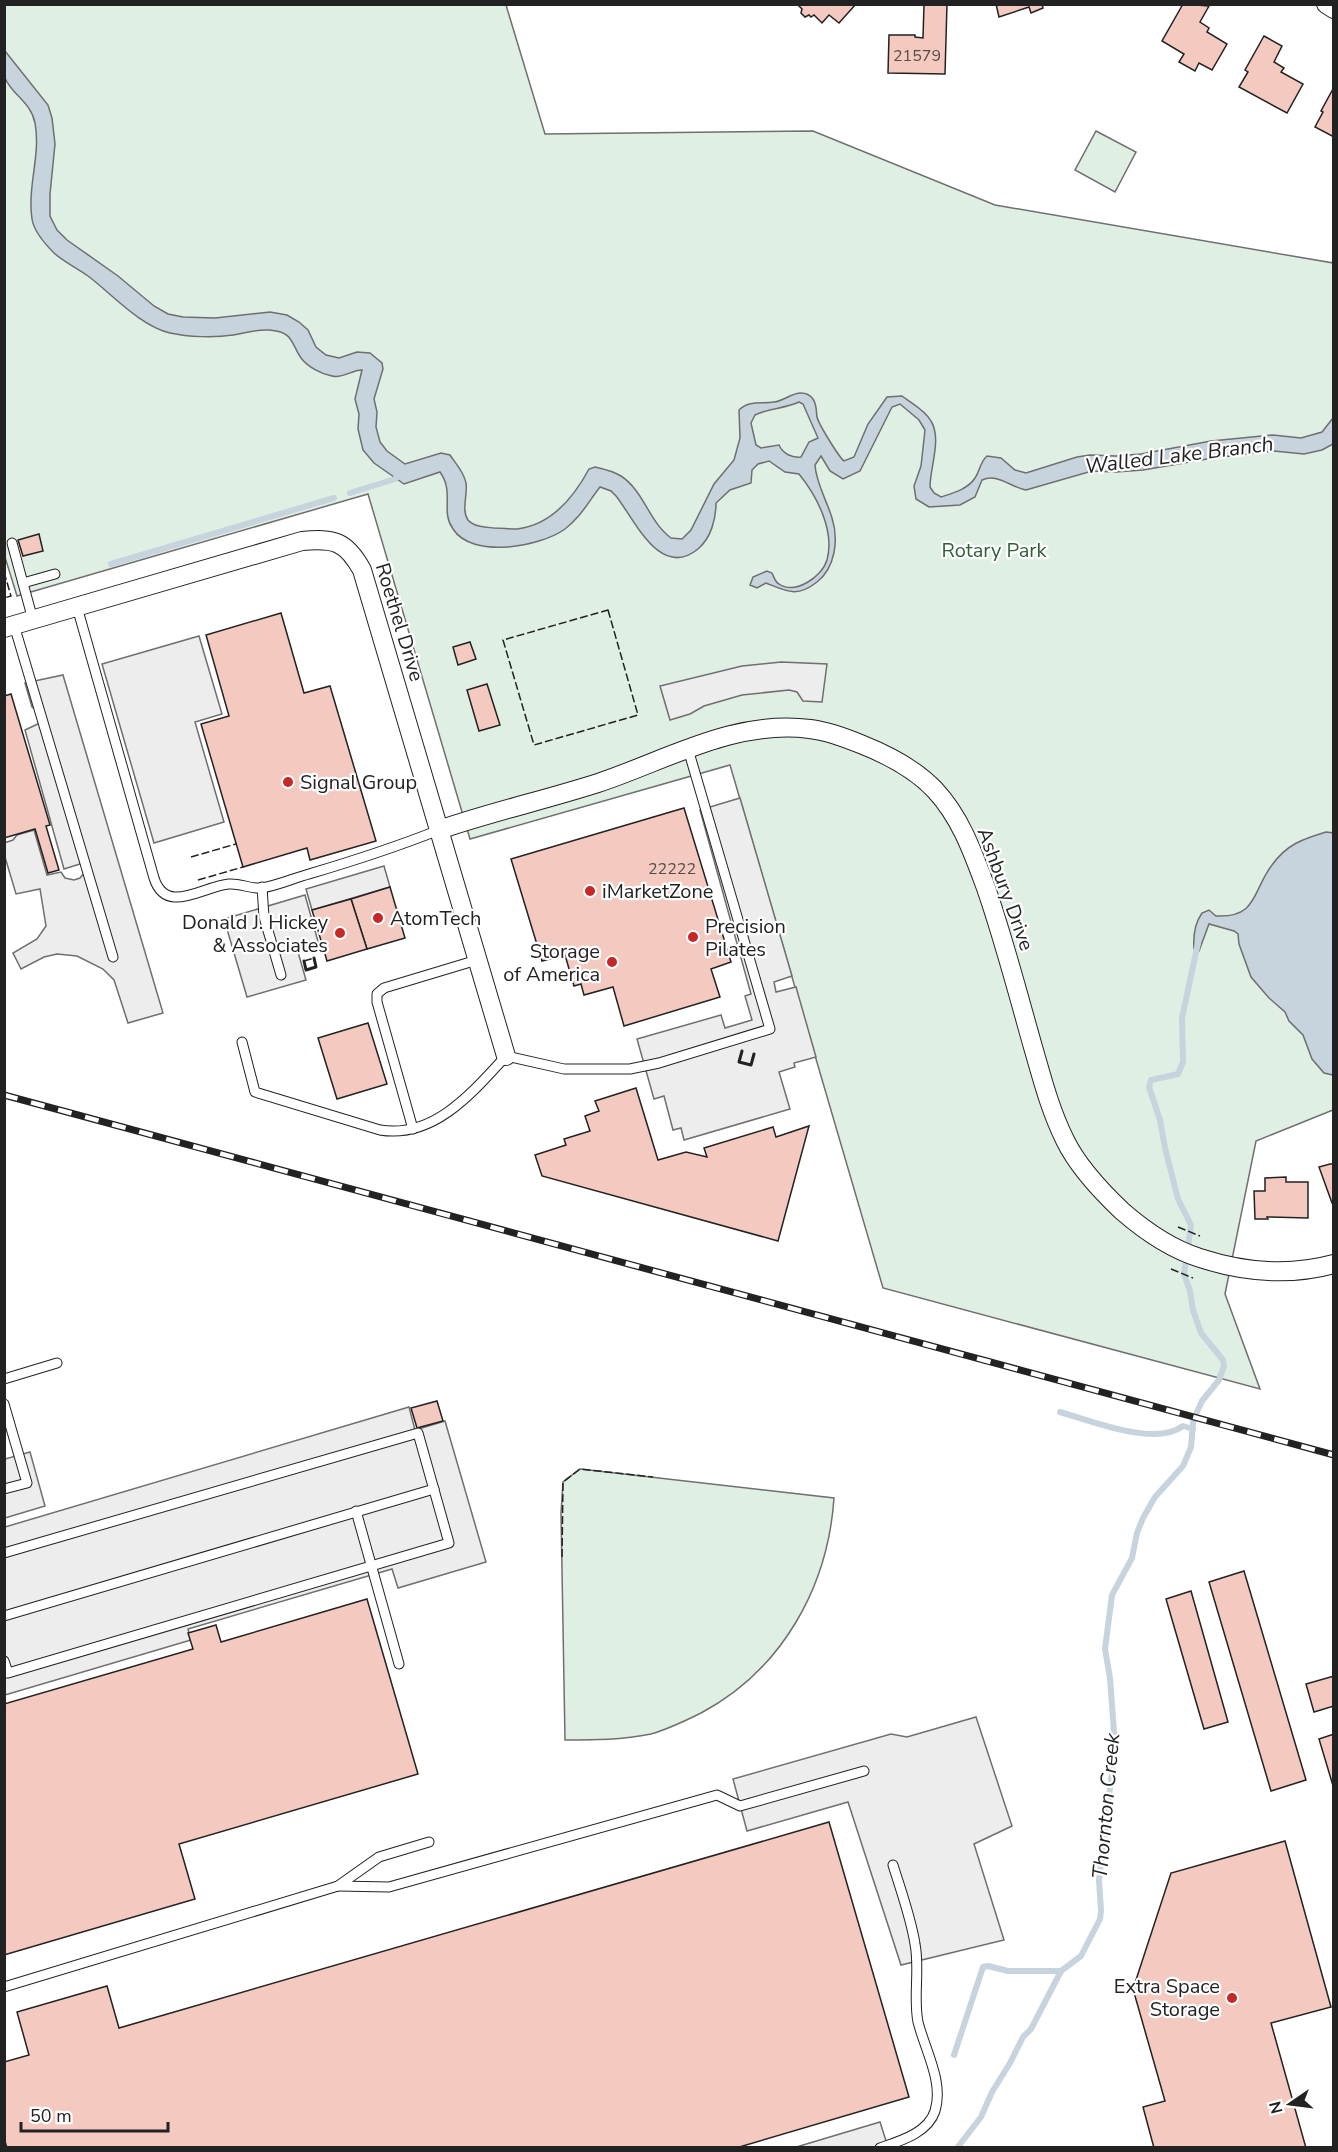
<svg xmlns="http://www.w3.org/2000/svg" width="1338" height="2152" font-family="'Nunito Sans',sans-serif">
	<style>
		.green { fill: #e0efe3; stroke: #6f6f6f; stroke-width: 1.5 }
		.parking { fill: #ededed; stroke: #6f6f6f; stroke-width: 1.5 }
		.water { fill: #c7d3dd; stroke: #6f6f6f; stroke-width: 1.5; fill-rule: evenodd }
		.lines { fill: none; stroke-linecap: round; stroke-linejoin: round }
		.stream { stroke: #c7d3dd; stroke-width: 6 }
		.building { fill: #f3c9c0; stroke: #222; stroke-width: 1.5 }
		.lane-casing { stroke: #222; stroke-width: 11 }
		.street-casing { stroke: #222; stroke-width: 20 }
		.lane { stroke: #fff; stroke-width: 9 }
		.street { stroke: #fff; stroke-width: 18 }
		.rail-casing { stroke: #222; stroke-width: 7 }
		.rail { stroke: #fff; stroke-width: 4.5; stroke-dasharray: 14; stroke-linecap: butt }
		.fence { stroke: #222; stroke-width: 1.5; stroke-dasharray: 8 3; stroke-linecap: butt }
		.wall { stroke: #222; stroke-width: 3 }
		.poi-dot { fill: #c62828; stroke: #fff; stroke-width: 2 }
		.labels { text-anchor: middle; stroke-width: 4.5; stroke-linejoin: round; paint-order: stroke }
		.number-label { font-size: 16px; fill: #564c4a }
		.park-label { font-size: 20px; fill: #2f5e38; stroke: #fff }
		.street-label { font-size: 20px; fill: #222; stroke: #fff }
		.poi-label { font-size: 20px; fill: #222; stroke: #fff; text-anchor: start }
		.water-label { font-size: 21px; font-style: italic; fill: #222; stroke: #fff }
	</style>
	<rect width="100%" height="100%" fill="#fff"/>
	<!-- green -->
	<g class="green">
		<path d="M4 5H506L545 134 813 131 995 205 1333 263V1110L1256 1141 1225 1294 1260 1389 883 1288 730 765 470 839 368 494 17 596 4 554Z"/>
		<path d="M1096 131 1136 152 1115 192 1075 170Z"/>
		<path d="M580 1469 834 1498C828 1587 782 1670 701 1713 685 1721 668 1729 651 1734 622 1740 594 1740 565 1740L561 1513 563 1482Z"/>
	</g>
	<!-- parking -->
	<g class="parking">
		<path d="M199 636 222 714 195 722 224 822 154 843 102 664Z"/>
		<path d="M781 662 827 664 822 702 803 701 797 692 789 690 742 695 704 706 690 714 670 720 660 686 742 666Z"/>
		<path d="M63 675 163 1013 128 1023 114 980 103 969 77 956 57 954 44 957 21 969 13 953 37 939 46 926 40 889 16 894 5 857 4 843 13 840 17 835 34 830 47 875 61 872 65 878 74 880 80 878 85 872 83 863 64 869 25 730 42 722 40 713 32 707 25 683Z"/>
		<path d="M740 798 792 976 774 982 776 992 796 987 816 1057 794 1063 795 1067 779 1072 790 1109 684 1140 681 1128 673 1130 664 1096 654 1099 637 1039 721 1015 725 1028 752 1020 745 996 751 994 700 810Z"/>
		<path d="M384 866 390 887 312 910 306 889Z"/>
		<path d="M305 895 319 945 298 952 306 980 247 997 224 919Z"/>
		<path d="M409 1407 415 1430 445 1421 486 1562 398 1588 392 1569 188 1629 191 1640 5 1695V1527Z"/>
		<path d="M30 1452 45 1506 5 1518V1459Z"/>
		<path d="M976 1717 1012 1826 974 1844 1004 1940 901 1965 848 1802 747 1831 733 1779 891 1734 907 1737Z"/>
		<path d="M880 2122 888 2147 793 2148Z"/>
	</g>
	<!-- water -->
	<g class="water">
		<path d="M5 51 48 105 52 118 55 144 50 194V216L57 230 67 240 118 276 154 306 168 314 183 317 215 318 270 312 287 315 299 322 308 330 316 347 326 355 339 358 357 352 370 353 382 363 383 369 374 399 377 412 376 427 380 442 387 451 405 464 441 453 450 455C456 464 464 472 466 483 468 494 461 510 468 520 474 527 485 527 494 528 501 528 510 529 517 529 552 525 574 497 589 469L595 467C604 469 613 471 621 476 644 491 649 522 671 538L682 539 691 530 714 484 734 460 740 438 739 410C749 400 761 404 774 402 784 401 791 393 801 393 806 393 810 395 813 399 817 405 816 411 817 417 819 425 839 457 844 461L854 457 868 424 887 397 902 396C911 403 925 410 931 421 942 439 930 467 930 487L934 493 941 497C953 493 968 489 975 478 980 471 980 462 987 456L1001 458 1015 470 1026 473 1077 457 1090 455 1116 456 1141 454 1211 441 1273 435 1301 438 1322 432 1333 418V444L1322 450 1304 454 1274 451 1213 458 1143 470 1116 472 1092 471 1026 490C1010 487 998 473 982 480L975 497 960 505 929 507 916 499 914 486 921 466 925 430 919 420 900 404 892 407 860 471 843 479 830 471 821 456 815 465C816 483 827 501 832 518 839 540 835 568 817 582 797 598 786 591 766 583L757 588 750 585 753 577 767 571 772 573C774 577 775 582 779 584 795 595 822 577 827 560 835 531 817 496 799 474L785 472 769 461 758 464 752 470 751 483 730 490 716 503C716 519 711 538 698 549 660 580 635 520 616 496L611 491 600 487C589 501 580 518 565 529 540 547 472 559 453 529 440 511 455 493 440 472L404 484 374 463 363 450 358 429 359 414 355 399 362 370C351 370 343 379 332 376 321 374 308 367 301 358 290 342 294 332 269 330 257 329 245 333 233 335 214 338 188 337 170 333 140 326 112 294 88 276 77 268 64 262 54 253 45 244 34 232 32 219 27 187 41 155 35 123 31 102 12 95 5 78 2 71 4 59 5 51ZM799 402 803 404 818 438 809 442 801 457C792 458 783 454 779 445L761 448 756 445 751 423 755 415C769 408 784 409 799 402Z"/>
		<path d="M1326 832 1334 833 1333 1075 1324 1073 1312 1059 1303 1035 1289 1021 1285 1012 1269 998 1251 977 1239 944 1238 934 1234 931 1209 924 1199 951 1194 949C1193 936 1195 923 1202 913L1209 910 1216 916C1258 918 1252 891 1272 865 1287 844 1303 839 1326 832Z"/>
	</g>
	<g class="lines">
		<!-- stream -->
		<g class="stream">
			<path d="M350 493 395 479 400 475"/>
			<path d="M111 564 334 498"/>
			<path d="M1060 1412C1092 1421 1155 1447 1183 1426L1193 1429"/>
			<path d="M954 2055 983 1967 988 1966 1008 1971H1061"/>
			<path d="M957 2148 981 2117 992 2092 1010 2063 1023 2037 1031 2029 1061 1971 1081 1956 1100 1919 1101 1911 1099 1880 1115 1746 1110 1678 1105 1649 1112 1595 1132 1558 1137 1533 1143 1518 1155 1497 1183 1466 1191 1447 1193 1423 1196 1414 1202 1401 1219 1380 1224 1366 1223 1360 1201 1333 1193 1310 1190 1291 1184 1274 1191 1225 1178 1199 1165 1148 1160 1120 1149 1087 1151 1080 1178 1074 1183 1062 1182 1018 1198 943"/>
		</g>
	</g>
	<!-- building -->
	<g class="building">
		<path d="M797 4H856L839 23 829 15 822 23 814 15 811 17 809 15 805 17 801 13 802 9Z"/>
		<path d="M924 4H947L945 74 888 73 889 35H915V37L923 38Z"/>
		<path d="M996 4H1042L1043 8 1031 13 1029 7 999 17Z"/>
		<path d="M1183 4 1209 6 1200 22 1209 28 1207 32 1227 44 1212 70 1199 63 1195 71 1179 62 1184 54 1162 41Z"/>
		<path d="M1264 36 1282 46 1274 62 1284 68 1281 72 1303 84 1287 113 1239 87 1248 72 1245 70Z"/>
		<path d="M1334 87V137L1315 127 1323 112 1321 111Z"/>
		<path d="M39 534 43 551 23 556 18 540Z"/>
		<path d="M281 613 304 693 330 686 376 841 310 860 307 848 243 867 201 724 229 716 206 635Z"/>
		<path d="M470 642 476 659 458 665 453 647Z"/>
		<path d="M487 684 500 725 479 731 467 690Z"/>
		<path d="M11 694 50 825 46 826 59 870 48 873 35 829 4 838V696Z"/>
		<path d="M684 808 731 962 711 969 720 997 624 1026 613 987 584 995 581 984 574 986 565 955 542 961 511 859Z"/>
		<path d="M390 887 405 938 367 949 351 899Z"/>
		<path d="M351 899 367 949 327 961 312 910Z"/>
		<path d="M368 1023 387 1084 337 1099 318 1038Z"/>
		<path d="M636 1088 658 1160 686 1152 707 1157 704 1148 773 1127 776 1137 809 1126 778 1241 542 1176 535 1155 566 1145 564 1139 590 1131 585 1116 599 1111 595 1101Z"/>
		<path d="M1330 1164H1334V1202L1332 1203 1319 1167Z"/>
		<path d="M1286 1177V1182H1308V1218L1267 1217 1268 1219H1255L1254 1191H1265V1178Z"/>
		<path d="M437 1401 443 1421 417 1428 411 1408Z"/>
		<path d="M1244 1571 1306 1780 1271 1791 1209 1582Z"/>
		<path d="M1191 1591 1228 1722 1204 1729 1166 1599Z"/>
		<path d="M367 1599 418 1774 179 1844 195 1899 4 1955V1704L193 1649 188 1633 216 1625 221 1642Z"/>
		<path d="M1334 1676V1706L1314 1712 1306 1684Z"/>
		<path d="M1334 1734V1789L1319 1739Z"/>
		<path d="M829 1822 909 2097 736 2148H7L4 2138V2062L29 2055 17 2012 107 1986 119 2028Z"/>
		<path d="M1285 1841 1331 2007 1271 2023 1306 2148H1154L1143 2107 1165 2101 1133 1989 1171 1873Z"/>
	</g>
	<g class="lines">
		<!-- lane casing -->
		<g class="lane-casing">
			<g id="lane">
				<path d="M12 543 33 620"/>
				<path d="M23 583 55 574"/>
				<path d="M77 607 154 878C166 916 203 886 229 884 240 883 250 889 261 888 277 886 294 878 309 874 353 861 396 847 439 830"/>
				<path d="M14 625 113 957"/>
				<path d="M262 887 264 917 281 975"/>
				<path d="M242 1042 255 1092 380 1130C434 1139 473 1092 506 1056L564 1069H630L659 1063 770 1029 688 749"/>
				<path d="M413 1129 377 1002V994L384 988 477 960"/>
				<path d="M4 1379 57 1363"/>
				<path d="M4 1404 27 1483 4 1489"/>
				<path d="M356 1511 399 1664"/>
				<path d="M4 1553 418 1433 449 1543 8 1673 4 1661"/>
				<path d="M4 1616 434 1489"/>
				<path d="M338 1886 389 1887 717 1795 740 1806 864 1771"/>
				<path d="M4 1987 338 1886 379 1857 429 1842"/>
				<path d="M880 2148C900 2141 928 2133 935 2111 944 2082 925 2050 918 2022 913 1997 920 1970 915 1944 911 1918 901 1891 893 1865"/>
			</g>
		</g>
		<!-- street casing -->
		<g class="street-casing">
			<g id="street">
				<path d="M1326 4 1334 9"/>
				<path d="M4 628 302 541C334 538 346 541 362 570L506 1056"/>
				<path d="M439 830C491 812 545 800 598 783 667 760 735 719 810 729 828 731 846 738 863 745 888 755 916 770 935 790 961 818 973 853 986 888 1004 940 1018 994 1033 1047 1042 1078 1050 1110 1065 1140 1077 1165 1102 1192 1122 1211 1145 1231 1171 1249 1200 1258 1243 1272 1290 1276 1334 1264"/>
			</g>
		</g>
		<!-- lane -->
		<use href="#lane" class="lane"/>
		<!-- street -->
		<use href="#street" class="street"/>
		<!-- rail casing -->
		<g class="rail-casing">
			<path id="rail" d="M4 1095 1334 1455"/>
		</g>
		<!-- rail -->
		<use href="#rail" class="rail"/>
		<!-- fence -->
		<g class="fence">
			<path d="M4 572 11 596 4 598"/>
			<path d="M608 610 638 715 534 745 503 640Z"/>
			<path d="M191 857 236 844"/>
			<path d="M198 880 243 867"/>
			<path d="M304 961 314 958"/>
			<path d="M1178 1227 1200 1236"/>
			<path d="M1171 1269 1193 1278"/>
			<path d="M562 1557 563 1482 580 1469 653 1477"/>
		</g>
		<!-- wall -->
		<g class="wall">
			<path d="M304 961 306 970 316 967 314 958"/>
			<path d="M742 1051 739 1062 751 1065 754 1054"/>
		</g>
	</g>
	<!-- markers -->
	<g class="poi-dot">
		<circle cx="288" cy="782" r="6"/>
		<circle cx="590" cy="891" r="6"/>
		<circle cx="378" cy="918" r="6"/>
		<circle cx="340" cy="933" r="6"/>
		<circle cx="693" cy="937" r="6"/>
		<circle cx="612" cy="962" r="6"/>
		<circle cx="1232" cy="1998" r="6"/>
	</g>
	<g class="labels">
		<!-- number labels -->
		<g class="number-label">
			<text x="917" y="61">21579</text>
			<text x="672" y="874">22222</text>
		</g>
		<!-- park labels -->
		<g class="park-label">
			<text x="994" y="557">Rotary Park</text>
		</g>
		<!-- street labels -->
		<g class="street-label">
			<text transform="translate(400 622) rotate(73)" y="7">Roethel Drive</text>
			<text transform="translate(1006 889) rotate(70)" y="7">Ashbury Drive</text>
		</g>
		<!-- poi labels -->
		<g class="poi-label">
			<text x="300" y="789">Signal Group</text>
			<text x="602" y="898">iMarketZone</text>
			<text x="390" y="925">AtomTech</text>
			<text x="328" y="929" text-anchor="end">Donald J. Hickey<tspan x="328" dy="23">&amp; Associates</tspan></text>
			<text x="705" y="933">Precision<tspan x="705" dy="23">Pilates</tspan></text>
			<text x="600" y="958" text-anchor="end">Storage<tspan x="600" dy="23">of America</tspan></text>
			<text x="1220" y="1993" text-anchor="end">Extra Space<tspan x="1220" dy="23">Storage</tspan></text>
		</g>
		<!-- water labels -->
		<g class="water-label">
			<text transform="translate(1179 455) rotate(-7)" y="7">Walled Lake Branch</text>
			<text transform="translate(1106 1806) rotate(-85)" y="7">Thornton Creek</text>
		</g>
	</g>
	<!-- border -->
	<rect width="1338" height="2152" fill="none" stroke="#222222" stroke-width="12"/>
	<!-- north arrow -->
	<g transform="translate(1290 2104) rotate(256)" stroke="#ffffff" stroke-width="4.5" paint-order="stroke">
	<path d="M0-4.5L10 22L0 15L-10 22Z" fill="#222222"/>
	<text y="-9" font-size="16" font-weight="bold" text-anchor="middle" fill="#222222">N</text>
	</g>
	<!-- scale -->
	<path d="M21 2122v9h147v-9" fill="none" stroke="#222222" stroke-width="3"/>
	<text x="30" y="2122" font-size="18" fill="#222222" stroke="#ffffff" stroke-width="4.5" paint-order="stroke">50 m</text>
</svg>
